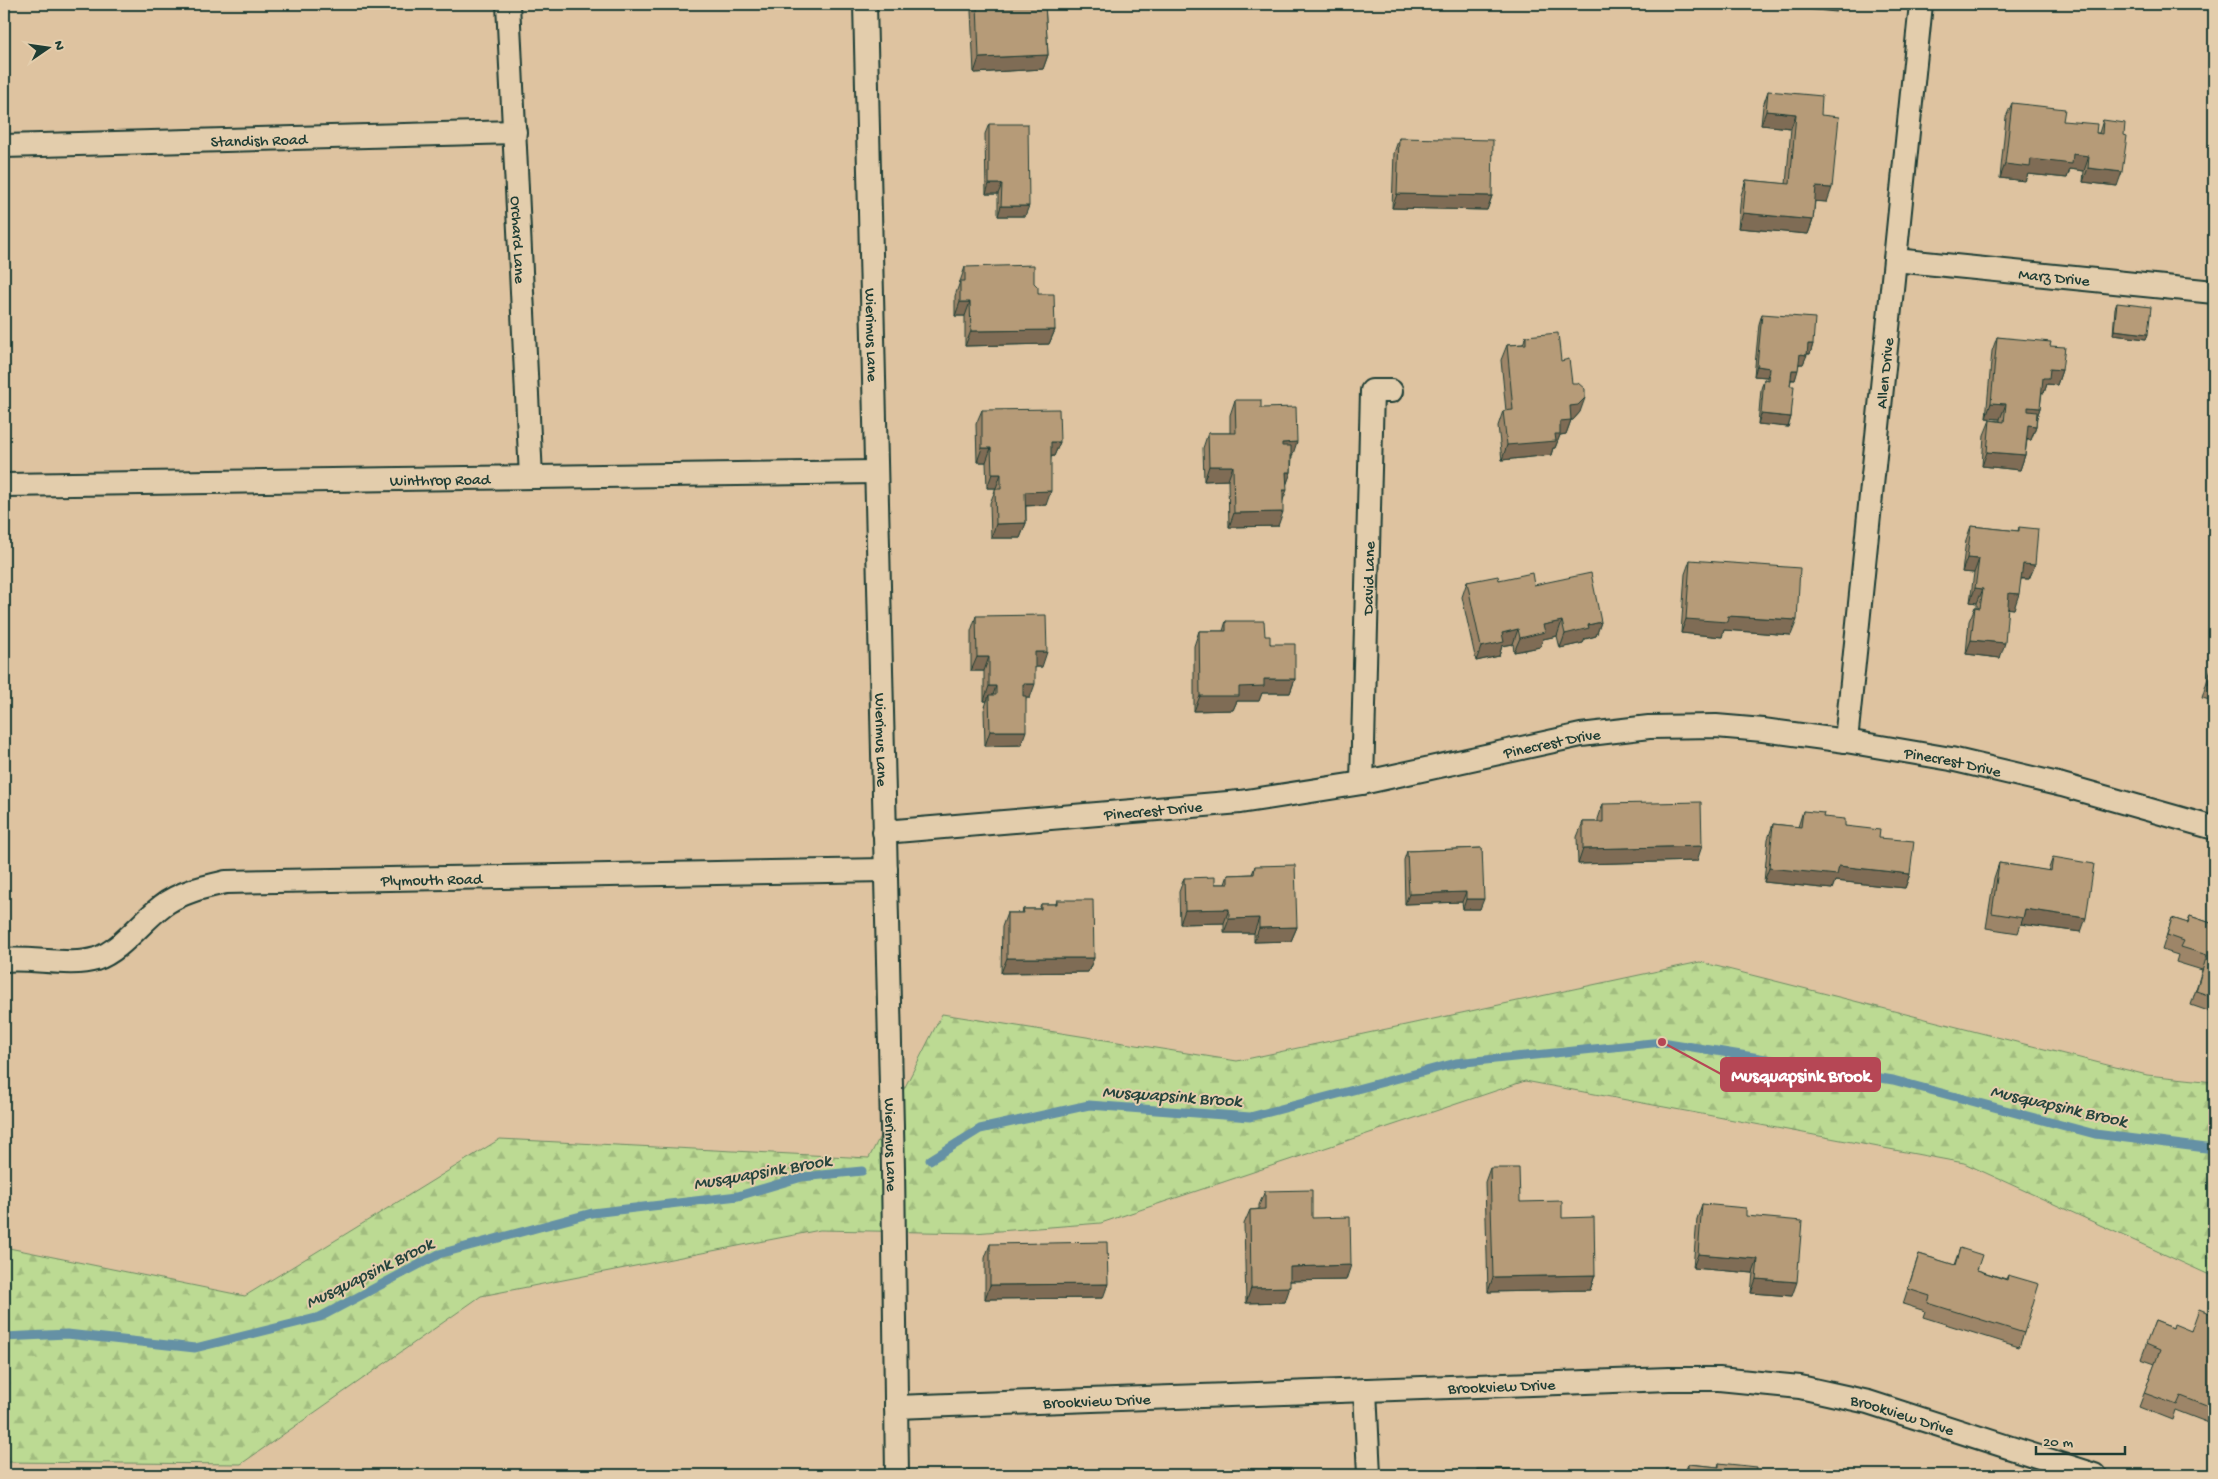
<svg xmlns="http://www.w3.org/2000/svg" width="2218" height="1479" font-family="'Gochi Hand',sans-serif">
	<style>
		.forest { fill: url(#forest-firs); stroke: #6e8c64 }
		.lines { fill: none; stroke-linecap: round; stroke-linejoin: round }
		.stream { stroke: #6591a5; stroke-width: 9 }
		.minor-casing { stroke: #1f3d34; stroke-width: 26 }
		.minor { stroke: #e3cdac; stroke-width: 22 }
		.wall { fill: #9d8567; stroke: #1f3d34 }
		.shaded-wall { fill: #7f6c54; stroke: #1f3d34 }
		.building { fill: #b69b78; stroke: #1f3d34 }
		.labels { text-anchor: middle; stroke-width: 4; stroke-linejoin: round; paint-order: stroke }
		.street-label { font-size: 16px; fill: #1f3d34; stroke: #e3cdac }
		.water-label { font-size: 18px; font-style: italic; fill: #25443d; stroke: #e3cdac }
		.leader { fill: none; stroke: #b64755; stroke-width: 2 }
		.callout-dot { fill: #b64755; stroke: #e3cdac; stroke-width: 2 }
		.callout { fill: #b64755; stroke: #b64755; stroke-width: 2 }
		.callout-label { font-size: 18px; text-anchor: middle; font-weight: bold; fill: #fff }
	</style>
	<defs>
		<pattern id="forest-firs" width="22" height="20" patternUnits="userSpaceOnUse" patternTransform="scale(1.25)"><rect width="22" height="20" fill="#bcda93"/><path d="M5 1l3.5 6h-7zM16 11l3.5 6h-7z" fill="#a1bc7f"/></pattern>
	</defs>
	<rect width="100%" height="100%" fill="#dec3a0"/>
	<filter id="ink" filterUnits="userSpaceOnUse"><feTurbulence type="fractalNoise" baseFrequency=".02" numOctaves="2"/><feDisplacementMap in="SourceGraphic" scale="10" xChannelSelector="R" yChannelSelector="G"/><feConvolveMatrix kernelMatrix="1 2 1 2 8 2 1 2 1" color-interpolation-filters="sRGB"/></filter>
	<g filter="url(#ink)">
		<!-- forest -->
		<path class="forest" d="M1700 962 2147 1075 2214 1082V1277L1964 1163 1525 1081 1101 1223 974 1233 820 1230 481 1296 241 1464 4 1462V1247L245 1296 500 1139 869 1158 942 1014 1237 1061Z"/>
		<g class="lines">
			<!-- stream -->
			<g class="stream">
				<path d="M930 1160 980 1129 1089 1105 1250 1117 1456 1063 1662 1042 1893 1080 2095 1134 2214 1149"/>
				<path d="M4 1337 67 1334 195 1348 320 1317 439 1254 592 1213 738 1196 802 1177 862 1171"/>
			</g>
			<!-- minor casing -->
			<g class="minor-casing">
				<g id="minor">
					<path id="s1" d="M508 4 531 477"/>
					<path id="s2" d="M865 4 893 1169 897 1475"/>
					<path id="s3" d="M4 146 515 132"/>
					<path id="s4" d="M1895 260 2214 292"/>
					<path id="s5" d="M4 485 876 472"/>
					<path id="s6" d="M1846 741 1921 4"/>
					<path id="s7" d="M1362 783 1372 391H1391"/>
					<path id="s8" d="M884 832 1240 802 1362 783 1581 735 1649 727 1716 726 1763 730 1846 741 1951 759 2062 785 2214 828"/>
					<path id="s9" d="M4 960C32 957 70 967 96 959 120 951 141 922 162 906 180 892 204 887 226 882L886 870"/>
					<path d="M1365 1390 1369 1475"/>
					<path id="s10" d="M896 1407 1669 1379H1719L1800 1387 1868 1402 2095 1475"/>
				</g>
			</g>
			<!-- minor -->
			<use href="#minor" class="minor"/>
		</g>
		<!-- wall -->
		<g class="wall">
			<path d="M974 4H1045L1048 55 1043 69 974 73 971 11Z"/>
			<path d="M1768 91 1821 115 1827 202 1815 201 1813 220 1808 234 1738 228 1741 195 1746 180 1786 184 1791 128 1761 125 1763 106Z"/>
			<path d="M2012 103 2096 133H2099L2103 120 2117 186 2083 182 2084 171 2070 169 2067 178 2028 174 2025 181 2000 178 2006 117Z"/>
			<path d="M989 124 1025 216H998V194H986L985 134Z"/>
			<path d="M1399 138 1492 196 1487 210 1392 208 1394 153Z"/>
			<path d="M965 267 1034 283 1038 294 1055 330 1049 344 965 346V316H955V296Z"/>
			<path d="M2117 303 2148 334 2146 339 2113 335 2115 308Z"/>
			<path d="M1762 314 1813 344 1810 354H1807L1803 364H1799L1795 380H1791L1790 386 1791 417 1788 427 1758 424 1761 389 1764 379 1767 380V377L1754 376 1759 324Z"/>
			<path d="M1526 336 1561 361 1580 412 1573 420H1571L1566 434 1560 435 1555 448H1553L1551 455 1502 460 1498 426 1503 411H1506L1501 360 1507 345 1523 344Z"/>
			<path d="M1997 337 2050 346 2062 370 2057 385 2047 384 2044 393 2042 392 2040 408 2037 417 2036 426 2031 440H2027L2025 455 2020 470 1982 466 1984 435 1990 420 2000 421V419L1986 418 1992 351Z"/>
			<path d="M1235 400 1261 408 1292 457 1291 472 1286 485 1278 526 1229 527 1228 480 1204 481 1203 448 1208 433H1230V415Z"/>
			<path d="M982 410 1060 442 1054 456 1051 457 1046 505 1026 506V523L1020 538H991L990 503 996 488H987L986 462H977L976 424Z"/>
			<path d="M1971 526 2018 531 2019 527 2035 565 2029 579H2021L2014 609 2008 608 2000 658 1966 654 1969 621 1975 607H1977V603L1970 602 1974 573 1962 572 1966 540Z"/>
			<path d="M1690 560 1791 635 1724 630 1722 637 1681 633 1685 574Z"/>
			<path d="M1499 580 1534 585 1601 622 1596 636 1585 639 1583 643 1560 648 1557 636 1543 639 1540 647 1514 652 1513 644 1502 646 1499 656 1476 661 1462 597 1467 582Z"/>
			<path d="M976 616 1042 667H1035L1030 698H1026L1021 745 985 746 984 710 987 701H984V671H971V631Z"/>
			<path d="M1226 621 1265 636 1295 679 1290 693H1262L1259 701H1237L1233 710 1194 711V646L1199 631H1223Z"/>
			<path d="M2214 658V701L2202 698Z"/>
			<path d="M1603 804 1697 861 1578 864 1577 837 1583 822H1598V819Z"/>
			<path d="M1803 811 1823 817 1845 826 1879 838 1910 874 1905 888 1835 881 1832 889 1764 882 1768 839 1773 824 1798 827Z"/>
			<path d="M1482 848 1480 909H1463L1462 902 1405 904 1404 860 1407 851Z"/>
			<path d="M2053 857 2081 932 2021 924 2018 933 1986 928 1994 878 1999 863 2048 871Z"/>
			<path d="M1255 866 1297 927 1291 941 1254 942V933H1224V923L1180 924 1179 892 1184 878 1215 884H1225L1228 875 1252 874Z"/>
			<path d="M1057 900 1094 958 1088 972 1001 973 1002 927 1007 913H1022L1023 909H1039L1041 904H1056Z"/>
			<path d="M2190 916 2214 924V1013L2191 1005 2202 970 2176 962 2178 955 2162 950 2172 918 2187 923Z"/>
			<path d="M1490 1168 1520 1202 1562 1218 1595 1275 1590 1290 1488 1292 1485 1182Z"/>
			<path d="M1265 1191 1312 1218 1346 1280 1290 1281 1285 1302 1246 1303 1244 1224 1250 1210 1259 1209V1205Z"/>
			<path d="M1702 1204 1746 1216 1792 1296 1751 1293 1753 1273 1693 1268 1697 1219Z"/>
			<path d="M990 1244 1103 1298 985 1299V1258Z"/>
			<path d="M1960 1248 1977 1270 2006 1279 2008 1275 2024 1333 2019 1347 1923 1317 1925 1311 1903 1304 1919 1254 1954 1265Z"/>
			<path d="M2214 1315V1425L2175 1410 2172 1420 2139 1407 2155 1364 2141 1359 2155 1321 2173 1328 2191 1331Z"/>
			<path d="M1719 1463 1756 1475H1665L1667 1468 1686 1470 1688 1464 1718 1467Z"/>
		</g>
		<!-- shaded-wall -->
		<g class="shaded-wall">
			<path d="M1808 4H1840L1836 12 1806 9Z"/>
			<path d="M1048 55 1043 69 974 73 979 58Z"/>
			<path d="M1766 111 1796 114 1791 128 1761 125Z"/>
			<path d="M2073 154 2089 156 2084 171 2070 169 2067 178 2028 174 2025 181 2000 178 2005 164 2031 159Z"/>
			<path d="M2088 168 2122 172 2117 186 2083 182Z"/>
			<path d="M989 184H1002L998 194H986Z"/>
			<path d="M1816 187 1832 188 1827 202 1811 201Z"/>
			<path d="M1397 194 1492 196 1487 210 1392 208Z"/>
			<path d="M1001 206H1029L1025 216H998Z"/>
			<path d="M1743 213 1813 220 1808 234 1738 228Z"/>
			<path d="M960 302H970L965 316H955Z"/>
			<path d="M1055 330 1049 344 965 346 971 331Z"/>
			<path d="M2114 330 2148 334 2146 339 2113 335Z"/>
			<path d="M1808 344H1813L1810 354 1804 353Z"/>
			<path d="M1800 354 1807 355 1803 364H1796Z"/>
			<path d="M1757 366 1770 368 1767 377 1754 376Z"/>
			<path d="M2050 369 2062 370 2057 385 2047 384 2044 393 2038 392 2043 378Z"/>
			<path d="M1792 370H1798L1795 380 1788 379Z"/>
			<path d="M1585 398 1580 412 1573 420H1571L1566 434 1560 435 1555 448H1553L1551 455 1502 460 1507 445 1560 421 1570 406Z"/>
			<path d="M1991 403 2006 404 2000 419 1986 418Z"/>
			<path d="M2028 407 2040 408 2035 423 2023 422Z"/>
			<path d="M1761 414 1791 417 1788 427 1758 424Z"/>
			<path d="M2028 425 2036 426 2031 440 2023 439Z"/>
			<path d="M1051 442H1060L1054 456 1045 457Z"/>
			<path d="M1297 442 1292 457H1277L1282 443Z"/>
			<path d="M982 448H991L986 462H977Z"/>
			<path d="M1987 452 2025 455 2020 470 1982 466Z"/>
			<path d="M1209 466H1233L1228 480 1204 481Z"/>
			<path d="M1286 472H1291L1286 486Z"/>
			<path d="M992 474H1001L996 488H987Z"/>
			<path d="M1283 490H1287L1281 505Z"/>
			<path d="M1051 491 1046 505 1020 506 1025 492Z"/>
			<path d="M1283 512 1278 526 1229 527 1234 513Z"/>
			<path d="M1026 523 1020 538H991L996 524Z"/>
			<path d="M1967 558 1979 559 1974 573 1962 572Z"/>
			<path d="M2023 564 2035 565 2029 579 2017 578Z"/>
			<path d="M1975 588 1983 589 1977 603 1970 602Z"/>
			<path d="M2009 593 2019 594 2014 609 2003 608Z"/>
			<path d="M1728 616 1797 620 1791 635 1724 630 1722 637 1681 633 1686 619Z"/>
			<path d="M1562 621 1557 636 1543 639 1540 647 1514 652 1520 638 1543 625Z"/>
			<path d="M1601 622 1596 636 1585 639 1583 643 1560 648 1565 634 1588 625Z"/>
			<path d="M1518 629 1513 644 1502 646 1499 656 1476 661 1481 647 1502 633Z"/>
			<path d="M1971 640 2005 643 2000 658 1966 654Z"/>
			<path d="M1035 652H1047L1042 667H1029Z"/>
			<path d="M977 657H989L984 671H971Z"/>
			<path d="M1264 679H1295L1290 693H1262L1259 701H1237L1233 710 1194 711 1200 696 1239 687Z"/>
			<path d="M1023 684H1035L1030 698H1018Z"/>
			<path d="M989 686H996L991 701 989 695 987 701H984Z"/>
			<path d="M990 731H1026L1021 745 985 746Z"/>
			<path d="M1702 846 1697 861 1578 864 1583 849Z"/>
			<path d="M1839 866 1910 874 1905 888 1835 881 1832 889 1764 882 1769 868Z"/>
			<path d="M1466 892 1462 902 1405 904 1409 894Z"/>
			<path d="M1466 899H1484L1480 909H1463Z"/>
			<path d="M1229 909 1224 923 1180 924 1185 910Z"/>
			<path d="M2025 909 2086 918 2081 932 2021 924 2023 918Z"/>
			<path d="M1259 918 1254 933H1224L1229 919Z"/>
			<path d="M1297 927 1291 941 1254 942 1259 928Z"/>
			<path d="M1007 958H1094L1088 972 1001 973Z"/>
			<path d="M1698 1254 1758 1259 1753 1273 1693 1268Z"/>
			<path d="M1351 1265 1346 1280 1284 1281 1290 1267Z"/>
			<path d="M1595 1275 1590 1290 1488 1292 1493 1277Z"/>
			<path d="M1756 1279 1797 1282 1792 1296 1751 1293Z"/>
			<path d="M1108 1284 1103 1298 985 1299 990 1285Z"/>
			<path d="M1290 1287 1285 1302 1246 1303 1251 1288Z"/>
		</g>
		<!-- building -->
		<g class="building">
			<path d="M977 4H1045L1048 55 979 58Z"/>
			<path d="M1768 91 1822 96 1821 115 1839 117 1832 188 1816 187 1813 220 1743 213 1746 180 1790 184 1796 114 1766 111Z"/>
			<path d="M2012 103 2065 109 2063 121 2097 124 2096 133 2102 134 2103 120 2125 123 2124 135 2127 136 2122 172 2088 168 2089 156 2073 154 2072 164 2031 159 2030 167 2005 164Z"/>
			<path d="M989 124H1028L1029 206H1001L1002 184H989Z"/>
			<path d="M1399 138 1493 140 1492 196 1397 194Z"/>
			<path d="M1034 265V283L1038 287V294H1054L1055 330 971 331 970 302H960V281H965V267Z"/>
			<path d="M2117 303 2151 307 2148 334 2114 330Z"/>
			<path d="M1762 314 1815 318 1813 344H1808L1807 355 1800 354 1798 370H1792L1790 386H1794L1791 417 1761 414 1764 379 1769 380 1770 368 1757 366Z"/>
			<path d="M1558 333 1561 361 1569 359 1572 383H1578L1585 389V398L1578 405 1570 406 1571 420 1560 421V434H1555L1556 441 1507 445 1503 411 1513 410 1507 345 1526 344V336Z"/>
			<path d="M1997 337 2051 342 2050 346 2065 347 2062 370 2050 369 2049 378H2043L2040 408 2028 407V411L2037 412 2036 426 2028 425 2025 455 1987 452 1990 420 2004 422 2006 404 1991 403Z"/>
			<path d="M1235 400H1261V408L1296 407 1297 442 1282 443V446H1291V472H1286L1287 490H1283V512L1234 513 1233 466H1209L1208 433H1236Z"/>
			<path d="M1059 409 1060 442H1051V491L1025 492 1026 523 996 524 995 489H1001V474H992L991 448H982V410Z"/>
			<path d="M1971 526 2019 531V527L2038 529 2035 565 2023 564 2019 594 2009 593 2005 643 1971 640 1975 607 1980 608 1983 589 1975 588 1979 559 1967 558Z"/>
			<path d="M1690 560 1800 568 1797 620 1728 616 1727 622 1686 619Z"/>
			<path d="M1532 573 1534 585 1591 573 1601 622 1588 625 1589 628 1565 634 1562 621 1543 625 1545 632 1520 638 1518 629 1502 633 1504 642 1481 647 1467 582 1498 576 1499 580Z"/>
			<path d="M1046 615 1047 652H1035V684H1023V696H1026V731H990L989 695H996V686H989V657H977L976 616Z"/>
			<path d="M1226 621H1264L1265 636H1270V644H1295V679H1264V686L1239 687V696H1200L1199 631H1226Z"/>
			<path d="M2214 661V686L2208 684Z"/>
			<path d="M1701 802 1702 846 1583 849V822H1603V804Z"/>
			<path d="M1803 811 1824 813 1823 817 1845 819V826L1880 830 1879 838 1914 841 1910 874 1839 866 1837 875 1769 868 1773 824 1801 827Z"/>
			<path d="M1482 848 1484 899H1466V892L1409 894 1407 851Z"/>
			<path d="M2053 857 2094 864 2086 918 2025 909 2023 918 1992 913 1999 863 2051 871Z"/>
			<path d="M1295 865 1297 927 1259 928V918L1229 919V909L1185 910 1184 878 1215 877V884H1228V875L1254 874 1255 866Z"/>
			<path d="M1057 900H1093L1094 958H1007V913H1024L1023 909H1041V904H1057Z"/>
			<path d="M2190 916 2214 924V997L2196 991 2207 955 2181 947 2184 941 2167 935 2172 918 2188 923Z"/>
			<path d="M1490 1168H1519L1520 1202 1562 1201V1218L1594 1217 1595 1275 1493 1277Z"/>
			<path d="M1312 1190V1218L1350 1217 1351 1265 1290 1267V1287L1251 1288 1250 1210 1265 1209V1191Z"/>
			<path d="M1702 1204 1746 1208V1216L1802 1221 1797 1282 1756 1279 1758 1259 1698 1254Z"/>
			<path d="M1107 1242 1108 1284 990 1285V1244Z"/>
			<path d="M1960 1248 1982 1255 1977 1270 2007 1280 2008 1275 2039 1284 2024 1333 1928 1303 1930 1296 1908 1289 1919 1254 1955 1265Z"/>
			<path d="M2199 1309 2214 1315V1409L2181 1396 2177 1405 2144 1393 2160 1350 2146 1344 2155 1321 2173 1328 2174 1324 2191 1331Z"/>
			<path d="M1719 1463 1757 1467 1756 1475H1667V1468L1688 1471V1464L1719 1467Z"/>
			<rect x="1192" y="1469" width="99" height="6"/>
			<rect x="1477" y="1469" width="45" height="6"/>
		</g>
	</g>
	<g class="labels">
		<!-- street labels -->
		<g class="street-label">
			<text dy="6" stroke="none"><textPath href="#s3" startOffset="255">Standish Road</textPath></text>
			<text dy="6" stroke="none"><textPath href="#s1" startOffset="236">Orchard Lane</textPath></text>
			<text dy="6" stroke="none"><textPath href="#s4" startOffset="160">Marz Drive</textPath></text>
			<text dy="6" stroke="none"><textPath href="#s2" startOffset="331">Wierimus Lane</textPath></text>
			<text dy="6" stroke="none"><textPath href="#s6" startOffset="370">Allen Drive</textPath></text>
			<text dy="6" stroke="none"><textPath href="#s5" startOffset="436">Winthrop Road</textPath></text>
			<text dy="6" stroke="none"><textPath href="#s7" startOffset="205">David Lane</textPath></text>
			<text dy="6" stroke="none"><textPath href="#s2" startOffset="736">Wierimus Lane</textPath></text>
			<text dy="6" stroke="none"><textPath href="#s8" startOffset="675">Pinecrest Drive</textPath></text>
			<text dy="6" stroke="none"><textPath href="#s8" startOffset="1080">Pinecrest Drive</textPath></text>
			<text dy="6" stroke="none"><textPath href="#s8" startOffset="270">Pinecrest Drive</textPath></text>
			<text dy="6" stroke="none"><textPath href="#s9" startOffset="452">Plymouth Road</textPath></text>
			<text dy="6" stroke="none"><textPath href="#s2" startOffset="1141">Wierimus Lane</textPath></text>
			<text dy="6" stroke="none"><textPath href="#s10" startOffset="606">Brookview Drive</textPath></text>
			<text dy="6" stroke="none"><textPath href="#s10" startOffset="201">Brookview Drive</textPath></text>
			<text dy="6" stroke="none"><textPath href="#s10" startOffset="1011">Brookview Drive</textPath></text>
		</g>
		<!-- water labels -->
		<g class="water-label">
			<text transform="translate(1172 1095) rotate(4)" y="6">Musquapsink Brook</text>
			<text transform="translate(2059 1105) rotate(13)" y="6">Musquapsink Brook</text>
			<text transform="translate(762 1171) rotate(-10)" y="6">Musquapsink Brook</text>
			<text transform="translate(369 1272) rotate(-26)" y="6">Musquapsink Brook</text>
		</g>
	</g>
	<!-- callouts -->
	<path class="leader" d="M1662 1042L1721 1074"/>
	<circle class="callout-dot" cx="1662" cy="1042" r="5"/>
	<rect class="callout" x="1721" y="1058" width="159" height="33" rx="5"/>
	<g class="callout-label">
		<text x="1801" y="1081">Musquapsink Brook</text>
	</g>
	<!-- margin -->
	<rect width="2218" height="1479" fill="none" stroke="#e3cdac" stroke-width="20"/>
	<rect x="10" y="10" width="2198" height="1459" fill="none" stroke="#1f3d34" stroke-width="2" filter="url(#ink)"/>
	<!-- north arrow -->
	<g transform="translate(48 48) rotate(77)" stroke="#e3cdac" stroke-width="4" paint-order="stroke">
	<path d="M0-4L9 19L0 12L-9 19Z" fill="#1f3d34"/>
	<text y="-8" font-size="14" font-weight="bold" text-anchor="middle" fill="#1f3d34">N</text>
	</g>
	<!-- scale -->
	<path d="M2036 1446v8h89v-8" fill="none" stroke="#1f3d34" stroke-width="2.5"/>
	<text x="2043" y="1446" font-size="15" fill="#1f3d34" stroke="#e3cdac" stroke-width="4" paint-order="stroke">20 m</text>
</svg>
